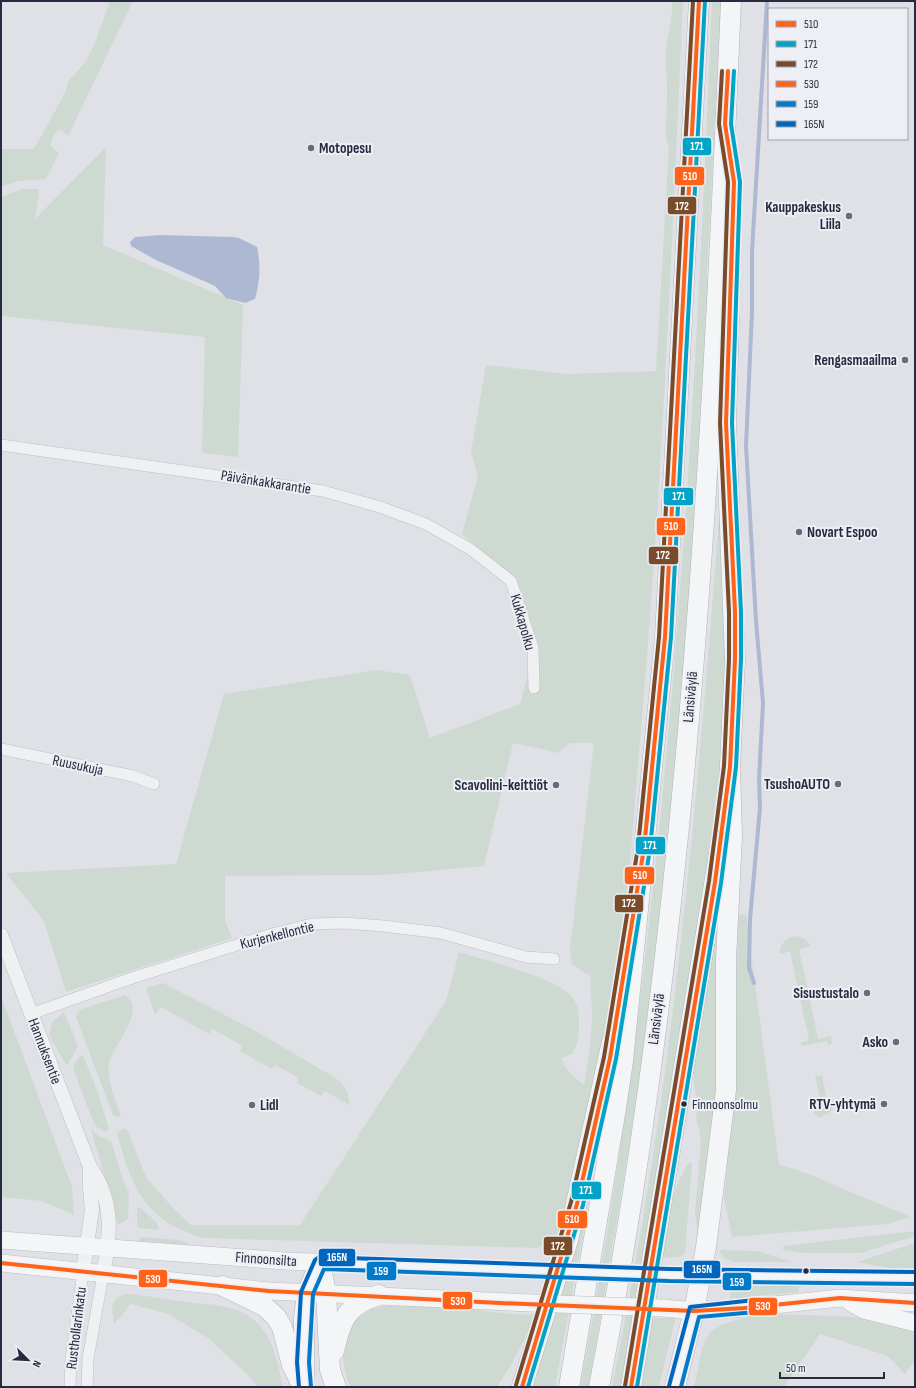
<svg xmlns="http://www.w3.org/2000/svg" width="916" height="1388" font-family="'Sofia Sans Condensed',sans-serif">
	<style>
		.green { fill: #ced9d1 }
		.water { fill: #adb8d2 }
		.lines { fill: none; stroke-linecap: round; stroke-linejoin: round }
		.stream { stroke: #adb8d2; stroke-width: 4 }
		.minor-casing { stroke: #bebfc4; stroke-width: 12 }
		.tertiary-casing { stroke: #bebfc4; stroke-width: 15 }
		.primary-casing { stroke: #bcbec4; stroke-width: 18 }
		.motorway-casing { stroke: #b2b4bb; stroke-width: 21 }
		.minor { stroke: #eff0f2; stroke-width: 11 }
		.tertiary { stroke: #eff0f2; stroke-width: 14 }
		.primary { stroke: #f4f5f6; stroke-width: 17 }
		.motorway { stroke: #f4f5f6; stroke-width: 20 }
		.primary-bridge-casing { stroke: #bcbec4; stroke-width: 18; stroke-linecap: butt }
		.primary-bridge { stroke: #f4f5f6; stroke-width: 17 }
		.bus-1-casing { stroke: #edeff5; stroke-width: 7 }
		.bus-2-casing { stroke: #edeff5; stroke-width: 7 }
		.bus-3-casing { stroke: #edeff5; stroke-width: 7 }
		.bus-4-casing { stroke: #edeff5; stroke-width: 7 }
		.bus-5-casing { stroke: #edeff5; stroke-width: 7 }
		.bus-6-casing { stroke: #edeff5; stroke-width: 7 }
		.bus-1 { stroke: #ff6319; stroke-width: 4 }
		.bus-2 { stroke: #02a3c7; stroke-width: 4 }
		.bus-3 { stroke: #7a4b2a; stroke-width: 4 }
		.bus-4 { stroke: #ff6319; stroke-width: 4 }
		.bus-5 { stroke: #007ac9; stroke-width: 4 }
		.bus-6 { stroke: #0065bd; stroke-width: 4 }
		.poi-dot { fill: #686b79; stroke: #edeff5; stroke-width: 1.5 }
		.bus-dot { fill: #272b3f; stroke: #edeff5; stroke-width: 1.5 }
		.labels { text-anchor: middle; stroke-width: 4; stroke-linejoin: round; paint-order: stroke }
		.bus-label { font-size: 14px; fill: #272b3f; stroke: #edeff5; text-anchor: start }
		.poi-label { font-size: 15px; font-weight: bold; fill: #272b3f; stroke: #edeff5; text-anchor: end }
		.street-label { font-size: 15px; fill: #272b3f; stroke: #edeff5 }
		.line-badge { stroke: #edeff5; stroke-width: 1.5 }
		.badge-label { font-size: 11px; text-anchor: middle; font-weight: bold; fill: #fff }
	</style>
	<rect width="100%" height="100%" fill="#e0e1e6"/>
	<!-- green -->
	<g class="green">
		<path d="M110 1H133L68 136 63 131 58 130 53 136 50 146 59 153 46 179 19 181 1 187V149H34L64 95 69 80 85 63 95 43Z"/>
		<path d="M672 1H683C672 244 662 487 641 729 634 811 629 894 617 976 604 1070 579 1162 557 1255L546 1253 547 1242 538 1248 204 1238C146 1222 131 1187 117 1133L123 1129H127L146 1177 171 1206 191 1225H300L446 1001 459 952C485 960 559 978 573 998 579 1007 579 1014 579 1025 579 1035 578 1045 572 1054L561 1058C566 1072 574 1076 584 1085 588 1060 592 1036 592 1011 592 999 589 989 591 977L572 964 570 949 594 743H570L559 753 513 743 484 866 384 875 225 876V920L232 938 66 992 44 921 6 873 176 864 224 694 377 670 410 675 430 738 520 704 536 645 517 581 462 534 478 476 471 452 486 365 567 374 656 371 669 147C663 133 667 117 667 102 668 84 665 67 666 50 668 33 673 18 672 1Z"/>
		<path d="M712 1H721L707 274 708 288C695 519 681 750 653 981 636 1117 611 1252 589 1387H580C667 930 693 465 712 1Z"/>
		<path d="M106 147 103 245 243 305 238 457 202 453 205 337 1 316V197L22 189H38L39 194 35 219Z"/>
		<path d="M722 513 724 519 726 736 709 882 624 1387H612C626 1316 639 1246 650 1175 684 958 702 738 719 519Z"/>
		<path d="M738 914 746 915 779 1164 808 1174 911 1217 888 1224 732 1237 724 1198 735 1075Z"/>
		<path d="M720 922 718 1076 699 1230 697 1228 695 1214 701 1141 699 1128 696 1120 698 1101 694 1087 693 1061 716 923Z"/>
		<path d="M796 936 805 939 811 946 799 949 818 1039 831 1036 832 1044 828 1045 827 1041 803 1046 800 1043 809 1040 790 951 780 954C779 944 787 937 796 936Z"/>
		<path d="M163 983 250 1028 334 1077C344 1084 350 1092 349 1105L325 1091 321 1096 297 1083 299 1078 275 1065 272 1069 240 1051 243 1046 212 1029 209 1034 161 1007 155 1015 146 988Z"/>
		<path d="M125 995C148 1011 112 1045 109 1064 107 1082 115 1099 121 1115L118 1117 113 1115 76 1017 79 1010Z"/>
		<path d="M1 996 72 1187 74 1215 42 1201 1 1197Z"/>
		<path d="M64 1012 78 1046 67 1066 49 1036 52 1022Z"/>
		<path d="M83 1055 98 1093 109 1129 106 1132 97 1127 93 1121 73 1069 77 1059Z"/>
		<path d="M822 1075 827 1102 837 1100 830 1112 820 1118 815 1114 812 1109 822 1107 815 1076Z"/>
		<path d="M91 1129 93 1130C96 1137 105 1137 111 1141L124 1183 129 1194 128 1219 118 1225Z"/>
		<path d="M689 1163H692L685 1254 678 1257 660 1258C666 1226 670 1190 689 1163Z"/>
		<path d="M590 1185 586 1218 555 1387H529Z"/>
		<path d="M140 1207 157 1223 159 1230 140 1228 137 1226V1208Z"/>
		<path d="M915 1231V1236L861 1253H802L783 1250V1246Z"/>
		<path d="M142 1237 180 1240 192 1246 136 1242Z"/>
		<path d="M915 1243V1268H889L857 1262Z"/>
		<path d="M721 1250 757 1251 792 1262H733L726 1259 719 1252Z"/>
		<path d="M731 1285 799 1286V1292L730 1299Z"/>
		<path d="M126 1294C147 1295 167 1300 187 1302 201 1304 216 1304 230 1308 267 1317 278 1353 282 1387H257L247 1374 208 1338 168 1314 131 1304 114 1324C112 1309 108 1299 126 1294Z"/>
		<path d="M398 1305 462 1308 511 1314 537 1315 512 1363 497 1387H351C339 1365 339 1328 361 1313 371 1307 386 1306 398 1305Z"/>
		<path d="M779 1314C824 1317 873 1312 915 1332V1360L905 1374 888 1356 820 1334 784 1387H694C697 1375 701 1345 708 1336 720 1318 759 1316 779 1314Z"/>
		<path d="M650 1318H675V1320L659 1387H639Z"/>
	</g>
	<!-- water -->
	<path class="water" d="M160 235 233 237 239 238 257 247C261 265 260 281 255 299L245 303 226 298 215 286 156 260 131 246 130 242 135 237Z"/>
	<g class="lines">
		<!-- stream -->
		<path class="stream" d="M754 983 749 968 750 919 760 808 759 779 763 703 756 621 746 446 752 312V251L767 1"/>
		<!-- minor casing -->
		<g class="minor-casing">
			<g id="minor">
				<path d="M1 445 323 491 380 507 426 524 470 549 511 581 533 648 534 688"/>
				<path d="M1 749 133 776 154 784"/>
				<path d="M31 1014 132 978 272 934 312 924 345 923 383 926 441 933 526 957 554 959"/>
				<path d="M70 1387 71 1359 83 1272"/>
				<path d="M87 1387 88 1359 103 1274"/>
			</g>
		</g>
		<!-- tertiary casing -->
		<g class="tertiary-casing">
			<g id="tertiary">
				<path d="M1 935 90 1167C114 1200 111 1235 103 1274"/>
				<path d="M83 1272 92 1210 90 1188V1167"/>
			</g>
		</g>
		<!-- primary casing -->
		<g class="primary-casing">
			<g id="primary">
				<path d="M1 1240 286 1261 540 1271"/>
				<path d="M1 1263 269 1291 532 1303"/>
				<path d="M669 1275 807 1278H915"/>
				<path d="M851 1303 864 1310 915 1323"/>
				<path d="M663 1308 694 1311 745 1308 840 1298 915 1303"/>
			</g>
		</g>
		<!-- motorway casing -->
		<g class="motorway-casing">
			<g id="motorway">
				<path d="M320 1263 326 1293 330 1370 336 1387"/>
				<path d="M223 1286 264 1306 276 1317 282 1327 292 1365 303 1387"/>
				<path d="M334 1351C341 1320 347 1304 379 1295"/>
				<path d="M304 1376V1318L307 1293 320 1263"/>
				<path d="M522 1387 568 1240 612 1042"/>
				<path d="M569 1387 616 1108 623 1061 665 637 699 1"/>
				<path d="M599 1387C688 931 711 464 731 1"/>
				<path d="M631 1387 719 854"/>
				<path d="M675 1387 694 1311 706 1247 726 1090V960L732 836 730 767 735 659 726 423 729 317"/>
			</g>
		</g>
		<!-- minor -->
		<use href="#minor" class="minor"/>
		<!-- tertiary -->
		<use href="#tertiary" class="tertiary"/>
		<!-- primary -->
		<use href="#primary" class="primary"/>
		<!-- motorway -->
		<use href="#motorway" class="motorway"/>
		<!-- primary-bridge casing -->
		<g class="primary-bridge-casing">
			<g id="primary-bridge">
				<path d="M540 1271 669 1275"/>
				<path d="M532 1303 663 1308"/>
			</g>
		</g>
		<!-- primary-bridge -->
		<use href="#primary-bridge" class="primary-bridge"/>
		<!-- bus-1 casing -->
		<g class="bus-1-casing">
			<g id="bus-1">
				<path d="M522 1387 577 1204 610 1058 644 848 665 637 699 1"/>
				<path d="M631 1387 715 882 730 767 735 659V612L726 423 734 182 725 124 728 71"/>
			</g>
		</g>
		<!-- bus-2 casing -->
		<g class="bus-2-casing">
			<g id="bus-2">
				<path d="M528 1387 583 1205 616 1059 650 849 671 637 705 1"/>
				<path d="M637 1387 721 883 736 767 741 659V612L732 423 740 182 731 124 734 71"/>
			</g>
		</g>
		<!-- bus-3 casing -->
		<g class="bus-3-casing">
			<g id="bus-3">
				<path d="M516 1385 571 1202 604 1057 638 847 659 637 693 1"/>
				<path d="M625 1386 709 881 724 766 729 659V612L720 423 728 182 719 124 722 71"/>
			</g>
		</g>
		<!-- bus-4 casing -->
		<g class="bus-4-casing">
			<path id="bus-4" d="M1 1263 269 1291 500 1303 694 1311 745 1308 840 1298 915 1303"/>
		</g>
		<!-- bus-5 casing -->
		<g class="bus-5-casing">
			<g id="bus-5">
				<path d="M311 1387 309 1362 313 1294 324 1269 669 1281 915 1284"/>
				<path d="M681 1387 699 1317 766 1311"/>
			</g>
		</g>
		<!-- bus-6 casing -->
		<g class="bus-6-casing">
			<g id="bus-6">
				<path d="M669 1386 690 1307 764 1299"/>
				<path d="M299 1387 297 1362 301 1292 315 1260 319 1257 669 1269 915 1272"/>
			</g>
		</g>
		<!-- bus-1 -->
		<use href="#bus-1" class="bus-1"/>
		<!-- bus-2 -->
		<use href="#bus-2" class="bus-2"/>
		<!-- bus-3 -->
		<use href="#bus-3" class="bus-3"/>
		<!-- bus-4 -->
		<use href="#bus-4" class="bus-4"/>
		<!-- bus-5 -->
		<use href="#bus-5" class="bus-5"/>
		<!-- bus-6 -->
		<use href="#bus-6" class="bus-6"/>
	</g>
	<!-- markers -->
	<g class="poi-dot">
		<circle cx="311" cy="148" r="4"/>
		<circle cx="849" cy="216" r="4"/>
		<circle cx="905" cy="360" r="4"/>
		<circle cx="799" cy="532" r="4"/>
		<circle cx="838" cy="784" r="4"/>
		<circle cx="556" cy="785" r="4"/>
		<circle cx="867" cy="993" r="4"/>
		<circle cx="896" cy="1042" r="4"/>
		<circle cx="884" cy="1104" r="4"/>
		<circle cx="252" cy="1105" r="4"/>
	</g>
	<g class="bus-dot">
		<circle cx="684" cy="1104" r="3.5"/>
		<circle cx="806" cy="1271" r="3.5"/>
	</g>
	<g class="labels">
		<!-- bus labels -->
		<g class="bus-label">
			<text x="692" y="1109">Finnoonsolmu</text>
		</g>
		<!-- poi labels -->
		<g class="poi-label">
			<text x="319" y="153" text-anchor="start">Motopesu</text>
			<text x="841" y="212">Kauppakeskus<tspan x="841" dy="17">Liila</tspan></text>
			<text x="897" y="365">Rengasmaailma</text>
			<text x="807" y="537" text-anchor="start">Novart Espoo</text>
			<text x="830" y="789">TsushoAUTO</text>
			<text x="548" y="790">Scavolini-keittiöt</text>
			<text x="859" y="998">Sisustustalo</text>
			<text x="888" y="1047">Asko</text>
			<text x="876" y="1109">RTV-yhtymä</text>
			<text x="260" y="1110" text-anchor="start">Lidl</text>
		</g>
		<!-- street labels -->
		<g class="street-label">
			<text transform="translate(266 482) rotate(9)" y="5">Päivänkakkarantie</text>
			<text transform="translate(523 622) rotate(74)" y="5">Kukkapolku</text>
			<text transform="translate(690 697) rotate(-85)" y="5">Länsiväylä</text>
			<text transform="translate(78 765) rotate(12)" y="5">Ruusukuja</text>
			<text transform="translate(277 935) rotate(-14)" y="5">Kurjenkellontie</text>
			<text transform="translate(656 1019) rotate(-83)" y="5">Länsiväylä</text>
			<text transform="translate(45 1051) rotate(69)" y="5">Hannuksentie</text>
			<text transform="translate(266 1259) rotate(4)" y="5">Finnoonsilta</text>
			<text transform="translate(76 1328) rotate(-83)" y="5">Rusthollarinkatu</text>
		</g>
	</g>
	<g class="line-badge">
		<rect x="682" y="137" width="30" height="19" rx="4" fill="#02a3c7"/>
		<rect x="674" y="166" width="31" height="20" rx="4" fill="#ff6319"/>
		<rect x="667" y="196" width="30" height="19" rx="4" fill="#7a4b2a"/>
		<rect x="663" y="487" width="31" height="19" rx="4" fill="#02a3c7"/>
		<rect x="656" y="517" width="30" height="19" rx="4" fill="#ff6319"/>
		<rect x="648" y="546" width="31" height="19" rx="4" fill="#7a4b2a"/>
		<rect x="635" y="836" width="31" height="19" rx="4" fill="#02a3c7"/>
		<rect x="624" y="866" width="31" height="19" rx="4" fill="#ff6319"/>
		<rect x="614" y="894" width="30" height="19" rx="4" fill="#7a4b2a"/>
		<rect x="571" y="1181" width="31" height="19" rx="4" fill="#02a3c7"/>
		<rect x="557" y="1210" width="31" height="19" rx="4" fill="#ff6319"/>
		<rect x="543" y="1236" width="30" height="20" rx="4" fill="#7a4b2a"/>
		<rect x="318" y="1248" width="38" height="19" rx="4" fill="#0065bd"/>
		<rect x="683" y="1260" width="38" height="19" rx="4" fill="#0065bd"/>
		<rect x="366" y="1261" width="31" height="20" rx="4" fill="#007ac9"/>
		<rect x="138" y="1269" width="30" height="19" rx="4" fill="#ff6319"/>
		<rect x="722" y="1272" width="30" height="19" rx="4" fill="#007ac9"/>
		<rect x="442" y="1291" width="31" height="19" rx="4" fill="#ff6319"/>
		<rect x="748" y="1297" width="30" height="19" rx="4" fill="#ff6319"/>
	</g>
	<g class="badge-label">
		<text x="697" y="150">171</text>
		<text x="690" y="180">510</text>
		<text x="682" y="210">172</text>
		<text x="679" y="500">171</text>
		<text x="671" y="530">510</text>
		<text x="663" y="559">172</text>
		<text x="650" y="849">171</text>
		<text x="640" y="879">510</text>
		<text x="629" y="907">172</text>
		<text x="586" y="1194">171</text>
		<text x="572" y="1223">510</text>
		<text x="558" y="1250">172</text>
		<text x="337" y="1261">165N</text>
		<text x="702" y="1273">165N</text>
		<text x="381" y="1275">159</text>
		<text x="153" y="1283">530</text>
		<text x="737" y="1286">159</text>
		<text x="458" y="1305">530</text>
		<text x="763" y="1310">530</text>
	</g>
	<!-- border -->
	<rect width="916" height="1388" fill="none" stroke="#272b3f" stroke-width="4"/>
	<!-- legend -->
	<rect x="768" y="8" width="140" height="132" fill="#edeff5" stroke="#9ea1ac"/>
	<rect x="776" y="21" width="20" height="6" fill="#ff6319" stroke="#9ea1ac"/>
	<text x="804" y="28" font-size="12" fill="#272b3f">510</text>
	<rect x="776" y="41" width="20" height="6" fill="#02a3c7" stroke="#9ea1ac"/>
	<text x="804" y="48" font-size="12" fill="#272b3f">171</text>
	<rect x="776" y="61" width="20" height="6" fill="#7a4b2a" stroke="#9ea1ac"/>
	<text x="804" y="68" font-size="12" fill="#272b3f">172</text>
	<rect x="776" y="81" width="20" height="6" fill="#ff6319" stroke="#9ea1ac"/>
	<text x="804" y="88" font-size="12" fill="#272b3f">530</text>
	<rect x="776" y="101" width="20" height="6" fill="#007ac9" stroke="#9ea1ac"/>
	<text x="804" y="108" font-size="12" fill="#272b3f">159</text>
	<rect x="776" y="121" width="20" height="6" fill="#0065bd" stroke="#9ea1ac"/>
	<text x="804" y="128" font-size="12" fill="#272b3f">165N</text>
	<!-- north arrow -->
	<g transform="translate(28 1360) rotate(114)" stroke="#edeff5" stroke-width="3" paint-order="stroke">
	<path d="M0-3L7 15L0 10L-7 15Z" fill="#272b3f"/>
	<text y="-6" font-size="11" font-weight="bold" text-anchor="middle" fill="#272b3f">N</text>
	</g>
	<!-- scale -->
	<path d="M780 1372v6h104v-6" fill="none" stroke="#272b3f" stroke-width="2"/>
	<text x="786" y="1372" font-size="12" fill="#272b3f" stroke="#edeff5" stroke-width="3" paint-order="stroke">50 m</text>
</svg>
